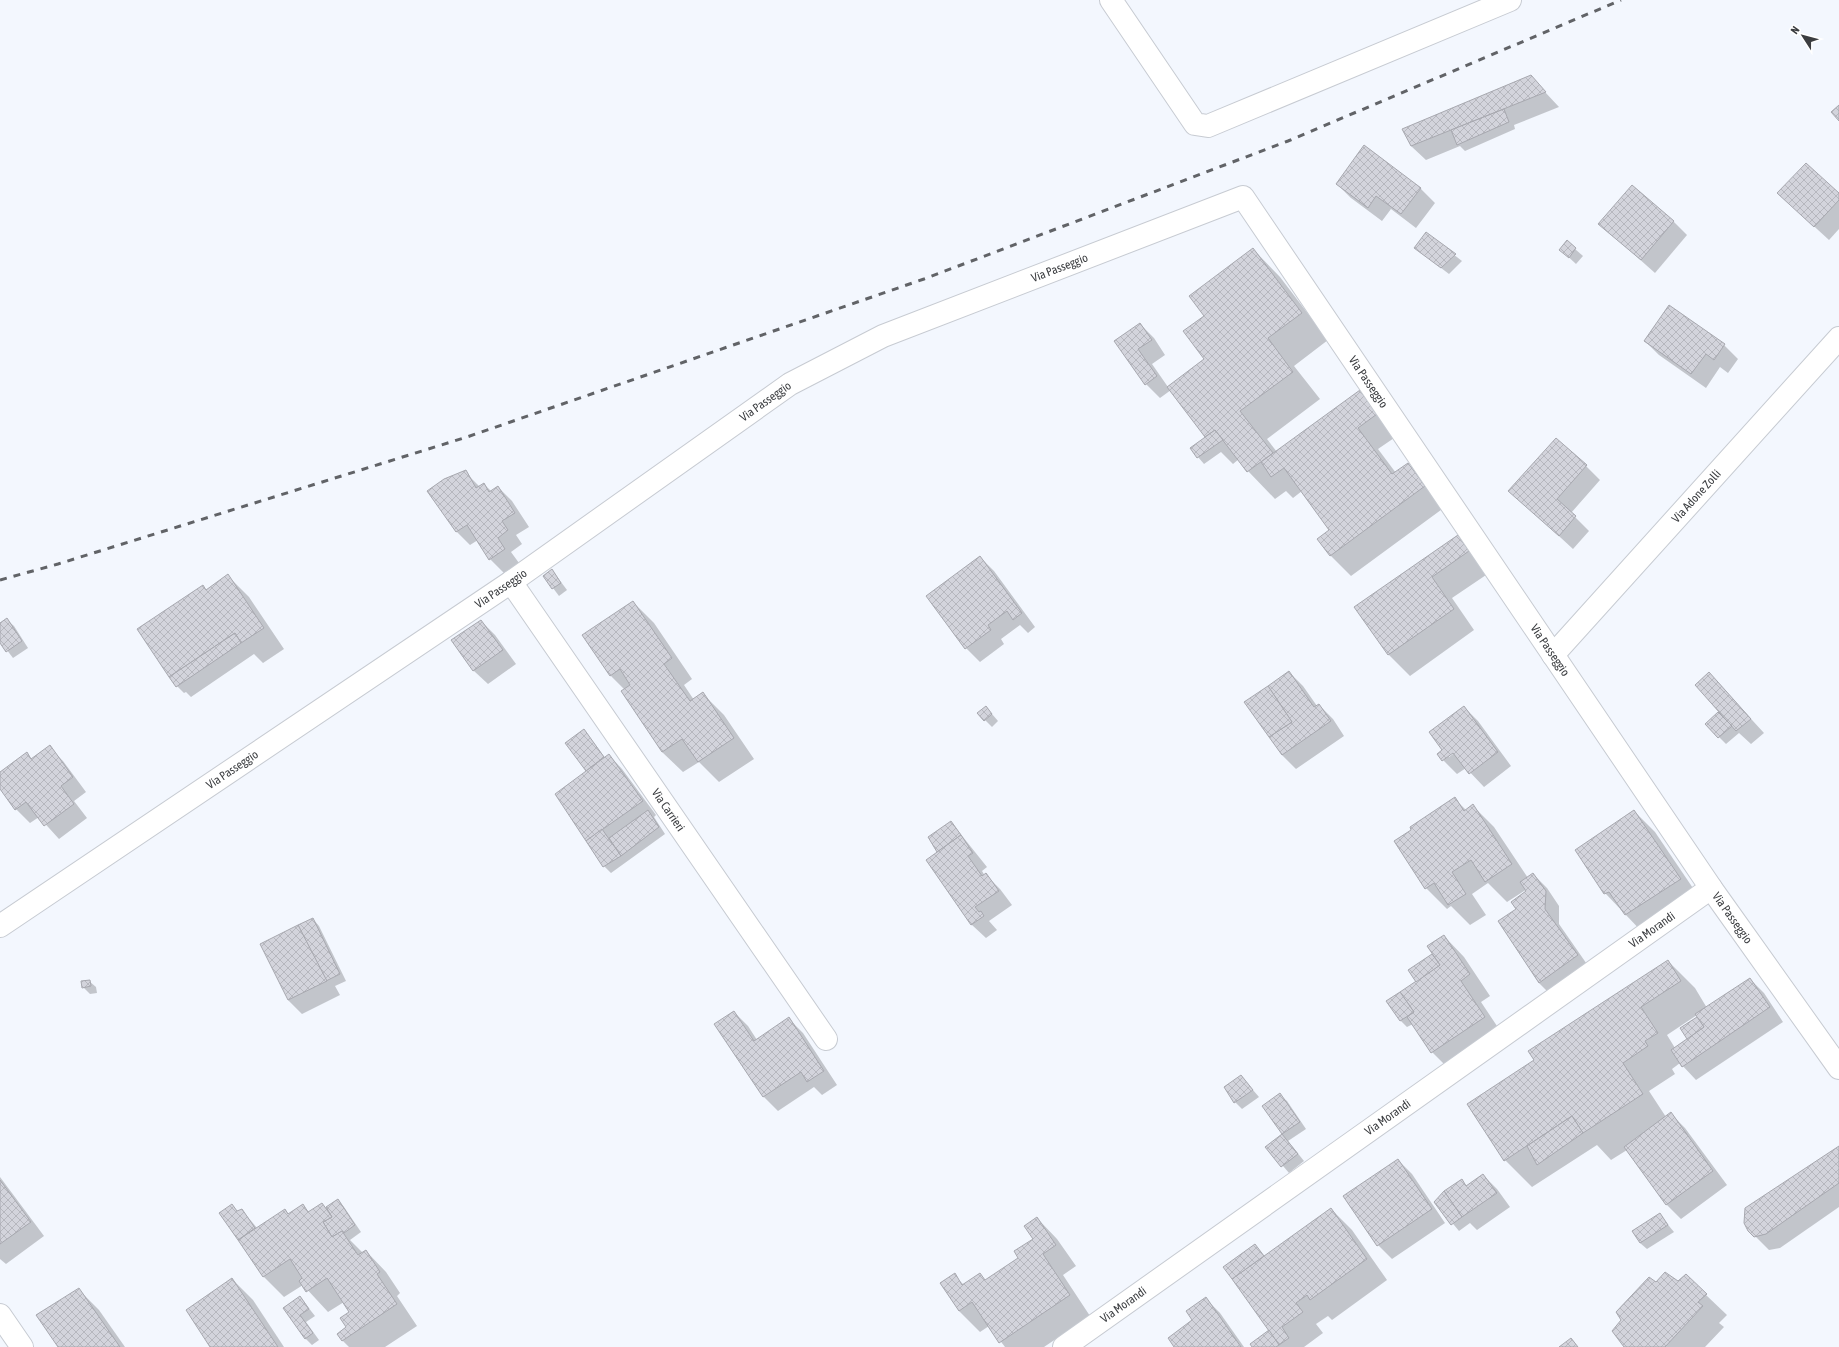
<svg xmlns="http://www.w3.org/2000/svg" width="1839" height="1347" font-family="'Asap Condensed',sans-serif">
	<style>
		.shadow { fill: #0003; fill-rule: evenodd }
		.building { fill: url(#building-cross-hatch); stroke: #a7a8af }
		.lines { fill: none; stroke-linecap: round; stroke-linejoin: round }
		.street-casing { stroke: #c7cbd2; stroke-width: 24 }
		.street { stroke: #fff; stroke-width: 22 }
		.rail { stroke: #616367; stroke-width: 3; stroke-dasharray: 7 7; stroke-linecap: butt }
		.labels { text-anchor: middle; stroke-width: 4; stroke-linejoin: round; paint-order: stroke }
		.street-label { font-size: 12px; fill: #3b3d40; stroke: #fff }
	</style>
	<defs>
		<pattern id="building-cross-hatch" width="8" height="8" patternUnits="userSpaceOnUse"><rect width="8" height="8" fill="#d3d4dc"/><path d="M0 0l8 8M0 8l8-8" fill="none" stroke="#b6b7be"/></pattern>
	</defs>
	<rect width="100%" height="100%" fill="#f3f7fe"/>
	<!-- shadow -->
	<g class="shadow">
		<path d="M1531 77 1559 107 1514 125 1515 129 1465 151 1460 146 1426 160 1411 146 1404 129Z"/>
		<path d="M1364 147 1421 189 1435 203 1416 228 1391 209 1382 221 1351 198 1337 184Z"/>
		<path d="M1839 194V229L1829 240 1793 207Z"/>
		<path d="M1673 221 1687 235 1655 273 1600 224Z"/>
		<path d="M1426 233 1462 261 1449 274 1415 248Z"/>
		<path d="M1567 242 1583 256 1576 264 1561 250Z"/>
		<path d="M1253 249 1280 277 1328 340 1294 366 1320 399 1267 439 1277 452 1360 392 1380 412 1397 436 1378 449 1396 473 1408 464 1429 485 1445 507 1351 576 1330 555 1331 530 1302 491 1293 498 1286 491 1275 499 1248 471 1239 459 1233 464 1221 452 1204 464 1198 457 1206 437 1171 390 1160 398 1146 384 1115 341 1140 324 1154 338 1165 355 1152 364 1168 387 1205 359V316Z"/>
		<path d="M1645 341 1724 345 1738 359 1728 373 1720 367 1706 388 1659 355Z"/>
		<path d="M1586 466 1600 480 1571 513 1589 531 1573 549 1510 491Z"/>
		<path d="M465 472 480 487 484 484 492 492 498 487 512 501 529 527 516 535 522 544 511 552 519 563 504 573 490 559 478 540 470 545 456 531Z"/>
		<path d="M1458 536 1478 557 1489 573 1452 598 1474 630 1410 676 1389 655 1355 607Z"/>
		<path d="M980 557 994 571 1035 627 1028 633 1020 625 1001 639 1004 644 980 662 966 648 928 596Z"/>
		<path d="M552 570 567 590 559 596 544 576Z"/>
		<path d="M228 576 249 597 284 649 263 663 254 654 191 697 186 692 184 693 177 686 138 629 203 586 206 590Z"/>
		<path d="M633 602 654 623 692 679 684 685 694 700 703 694 724 715 754 759 719 782 699 762 683 772 662 752 625 690 611 676Z"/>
		<path d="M7 620 14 626 28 648 13 658 0 641V624Z"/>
		<path d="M481 621 495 635 516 664 488 684 474 671Z"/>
		<path d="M1289 672 1303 686 1317 706 1319 705 1333 719 1344 736 1296 769 1282 755 1271 738Z"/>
		<path d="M1709 673 1764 733 1751 744 1739 733 1726 744 1706 724 1726 719Z"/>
		<path d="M986 707 998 721 992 727 985 720Z"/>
		<path d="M1464 707 1478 721 1511 766 1484 787 1466 768 1457 774 1443 760V750ZM1458 750 1449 757V755Z"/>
		<path d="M584 730 605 758 609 755 622 769 656 815 654 817 665 834 611 873 604 866 587 771 566 743Z"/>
		<path d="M49 747 63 761 86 792 74 801 87 818 59 839 39 817 30 823 16 809 0 787V774L27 754 32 759Z"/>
		<path d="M1455 799 1466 810 1473 806 1494 827 1528 878 1533 874 1547 888 1559 906V924L1591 970 1553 997 1539 983 1499 922 1517 910 1528 891 1527 889 1507 902 1488 883 1472 894 1486 915 1470 925 1451 906 1447 909 1426 888 1413 830Z"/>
		<path d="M1634 811 1655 832 1701 900 1646 936 1605 893Z"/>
		<path d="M951 822 987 867 982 871 985 876 986 875 1000 889 1012 905 989 921 997 930 986 938 972 925 927 860 939 852 929 838Z"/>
		<path d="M313 919 319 926 346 981 335 986 340 995 302 1014 288 1000Z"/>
		<path d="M1444 936 1464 957 1490 996 1481 1002 1505 1038 1453 1073 1432 1052 1413 1024 1407 1027 1400 1020 1417 982 1432 955 1436 958Z"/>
		<path d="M1668 961 1695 988 1707 1008 1750 979 1764 993 1783 1022 1696 1080 1680 1063 1672 1069 1675 1074 1649 1091 1666 1117 1671 1114 1685 1128 1727 1185 1681 1219 1667 1205 1627 1150 1611 1160 1597 1145 1532 1187 1505 1160 1536 1060ZM1697 1015 1701 1021 1688 1039 1675 1048 1667 1035Z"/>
		<path d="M89 981 96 987 97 993 90 994 83 987Z"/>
		<path d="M734 1012 748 1026 757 1040 789 1019 803 1033 837 1085 822 1095 814 1087 778 1111 764 1097 715 1024Z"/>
		<path d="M1241 1076 1259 1097 1242 1109 1235 1102Z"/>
		<path d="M1280 1095 1287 1101 1306 1129 1288 1141 1304 1161 1289 1173 1267 1147 1283 1134 1264 1106Z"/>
		<path d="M1839 1147V1207L1780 1248 1769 1250 1749 1230Z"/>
		<path d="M1398 1160 1412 1174 1445 1223 1392 1259 1378 1245Z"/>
		<path d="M1483 1175 1497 1189 1510 1207 1477 1230 1470 1223 1459 1231 1435 1202 1461 1180 1467 1186Z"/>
		<path d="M0 1177 44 1236 6 1264 0 1259Z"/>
		<path d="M338 1200 344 1207 361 1232 350 1240 363 1253 366 1251 386 1272 400 1293 397 1296 417 1326 385 1347H349L343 1341 339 1334 348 1328 351 1312 344 1302 328 1312 303 1285 284 1297 263 1276 221 1213 232 1206 238 1212 242 1210 257 1228 285 1210 289 1214 303 1206 309 1212 322 1204 326 1208Z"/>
		<path d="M1331 1209 1352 1230 1387 1280 1332 1320 1328 1316 1316 1324 1323 1333 1304 1347H1253L1270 1331 1225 1267 1255 1246 1265 1257Z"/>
		<path d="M1660 1215 1674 1232 1647 1249 1640 1243Z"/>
		<path d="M1037 1218 1057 1239 1076 1266 1063 1275 1090 1316 1044 1347H1005L989 1326 980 1332 959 1311 941 1284 954 1275 964 1285 980 1274 986 1281 1020 1258 1034 1239Z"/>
		<path d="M232 1279 253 1300 284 1347H211Z"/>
		<path d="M1678 1282 1706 1295 1727 1315 1719 1323 1724 1327 1705 1347H1625L1656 1284Z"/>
		<path d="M78 1289 99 1310 125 1347H59Z"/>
		<path d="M300 1297 315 1316 306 1322 319 1340 312 1345 305 1338 285 1308Z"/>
		<path d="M1206 1299 1220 1313 1244 1347H1175Z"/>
	</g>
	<!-- building -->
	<g class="building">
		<path d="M1531 75 1546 92 1411 146 1402 129Z"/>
		<path d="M1839 105V121L1831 112Z"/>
		<path d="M1504 109 1509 122 1457 145 1451 130Z"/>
		<path d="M1364 145 1421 188 1401 214 1376 196 1368 208 1336 184Z"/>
		<path d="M1806 163 1839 193V200L1814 227 1777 193Z"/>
		<path d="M1632 185 1674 221 1641 260 1598 224Z"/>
		<path d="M1426 232 1456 254 1441 268 1414 248Z"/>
		<path d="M1567 240 1576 248 1569 258 1559 250Z"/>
		<path d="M1253 248 1302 313 1268 338 1293 372 1240 411 1273 453 1247 472 1215 430 1205 437 1167 387 1204 359 1183 331 1204 316 1189 296Z"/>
		<path d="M1669 305 1725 344 1714 360 1706 354 1691 374 1644 341Z"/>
		<path d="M1140 323 1152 340 1138 349 1157 376 1145 385 1114 341Z"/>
		<path d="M1360 390 1377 414 1358 428 1392 474 1408 463 1425 486 1330 556 1317 539 1329 530 1284 468 1271 477 1261 462Z"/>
		<path d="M1215 430 1223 440 1197 458 1190 448Z"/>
		<path d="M1556 438 1587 465 1557 499 1576 516 1559 536 1508 491Z"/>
		<path d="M466 470 476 488 484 483 489 492 498 486 515 513 502 521 508 530 498 538 505 549 489 560 467 525 456 532 427 491 444 479Z"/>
		<path d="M1458 535 1469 551 1432 577 1454 609 1388 655 1354 607Z"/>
		<path d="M980 556 1022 613 1013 620 1007 611 988 625 991 630 965 649 926 596Z"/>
		<path d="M552 569 561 583 552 589 543 576Z"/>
		<path d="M228 574 264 628 241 643 235 633 169 677 137 629 203 585 206 590Z"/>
		<path d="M633 601 672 658 664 664 690 701 703 692 734 738 698 762 682 739 662 752 621 691 630 685 620 669 610 676 582 635Z"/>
		<path d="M7 618 22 641 6 652 0 643V623Z"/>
		<path d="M481 620 503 650 473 671 451 640Z"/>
		<path d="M235 633 241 643 176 687 169 677Z"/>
		<path d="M1289 671 1314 707 1319 704 1331 721 1282 755 1269 737 1292 722 1268 686Z"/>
		<path d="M1709 672 1751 719 1736 731 1695 685Z"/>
		<path d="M1268 686 1292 722 1269 737 1244 702Z"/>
		<path d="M986 706 992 714 984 721 977 713Z"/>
		<path d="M1464 706 1498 752 1469 774 1453 753 1442 761 1437 754 1442 750 1429 732Z"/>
		<path d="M1718 712 1732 726 1718 738 1705 724Z"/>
		<path d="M584 729 604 757 586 771 565 743Z"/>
		<path d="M50 745 73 777 61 786 74 804 44 826 26 802 15 810 0 789V772L27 752 31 759Z"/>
		<path d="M609 754 643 801 586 841 555 794Z"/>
		<path d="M1455 797 1464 811 1473 804 1512 864 1485 882 1471 860 1452 872 1466 894 1448 905 1434 883 1425 889 1394 841 1411 830 1410 827Z"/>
		<path d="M648 810 659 827 621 856 609 838Z"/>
		<path d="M1634 810 1681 879 1625 915 1609 892 1604 894 1575 850Z"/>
		<path d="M951 821 961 835 937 852 928 837Z"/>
		<path d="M602 829 621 856 603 867 586 841Z"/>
		<path d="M961 835 973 853 968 856 982 876 986 873 999 891 975 907 979 912 981 911 984 916 971 925 926 860Z"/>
		<path d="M1533 873 1546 891 1545 909 1578 955 1539 983 1498 921 1516 909 1511 902 1526 891 1520 882Z"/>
		<path d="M313 918 340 974 326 981 298 925Z"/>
		<path d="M298 925 327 981 288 1000 260 944Z"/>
		<path d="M1444 935 1470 974 1461 981 1485 1017 1431 1053 1407 1017 1414 1012 1400 992 1440 965 1427 946Z"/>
		<path d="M1432 954 1440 965 1416 982 1408 970Z"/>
		<path d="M1668 960 1681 981 1641 1007 1658 1033 1645 1041 1648 1046 1623 1063 1643 1094 1583 1133 1572 1116 1504 1161 1467 1104 1534 1060 1528 1051Z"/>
		<path d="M1750 978 1770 1007 1682 1067 1671 1050 1704 1027 1695 1014Z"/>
		<path d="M90 980 91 986 82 988 81 981Z"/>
		<path d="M1400 992 1414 1012 1400 1021 1386 1001Z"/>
		<path d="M734 1011 754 1041 789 1017 824 1071 807 1082 801 1072 763 1097 714 1024Z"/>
		<path d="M1697 1017 1704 1027 1687 1039 1680 1028Z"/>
		<path d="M1241 1075 1253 1090 1234 1103 1224 1087Z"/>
		<path d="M1280 1093 1300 1122 1282 1134 1262 1106Z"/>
		<path d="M1671 1112 1713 1171 1666 1205 1624 1147Z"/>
		<path d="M1572 1116 1583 1133 1537 1165 1527 1146Z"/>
		<path d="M1282 1134 1298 1154 1281 1167 1265 1147Z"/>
		<path d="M1839 1146V1183L1766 1234 1754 1237 1748 1231 1744 1223 1745 1208Z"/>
		<path d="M1398 1159 1432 1209 1377 1246 1343 1196Z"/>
		<path d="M1483 1174 1497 1193 1462 1217 1444 1191 1462 1179 1466 1186Z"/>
		<path d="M0 1180 31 1222 0 1244Z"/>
		<path d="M1444 1191 1462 1217 1451 1225 1434 1202Z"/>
		<path d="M338 1199 355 1225 344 1233 342 1231 332 1237 323 1222 332 1217 326 1207Z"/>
		<path d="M322 1203 332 1217 323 1222 332 1237 342 1231 358 1255 366 1250 380 1272 377 1274 397 1304 342 1341 337 1334 346 1327 340 1318 349 1312 327 1278 306 1292 299 1281 302 1278 290 1259 263 1277 238 1240 285 1209 288 1214 303 1204 308 1212Z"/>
		<path d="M232 1204 237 1211 242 1209 255 1228 238 1240 219 1213Z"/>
		<path d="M1331 1208 1367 1259 1310 1300 1307 1295 1296 1303 1303 1312 1282 1327 1289 1338 1279 1345 1232 1279Z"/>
		<path d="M1660 1213 1668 1225 1640 1243 1632 1231Z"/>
		<path d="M1037 1217 1056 1245 1043 1254 1070 1295 999 1343 972 1302 959 1311 940 1283 955 1273 962 1285 980 1273 985 1280 1018 1258 1014 1251 1033 1239 1024 1226Z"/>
		<path d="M1255 1244 1264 1256 1232 1279 1223 1267Z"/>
		<path d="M1665 1272 1678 1281 1686 1274 1707 1294 1698 1302 1703 1306 1665 1347H1624L1612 1331 1621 1320 1616 1312 1649 1277 1656 1282Z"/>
		<path d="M232 1278 278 1347H210L186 1310Z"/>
		<path d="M79 1288 120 1347H58L36 1315Z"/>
		<path d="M300 1296 309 1309 300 1315 313 1333 305 1339 283 1308Z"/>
		<path d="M1206 1297 1241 1347H1174L1168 1338 1192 1320 1186 1311Z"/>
		<path d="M1269 1330 1279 1345 1276 1347H1252L1250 1344Z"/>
		<path d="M1571 1338 1578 1347H1559Z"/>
	</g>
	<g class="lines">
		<!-- street casing -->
		<g class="street-casing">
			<g id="street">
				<path d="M1111 0 1195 124 1208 126 1510 0"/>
				<path id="s1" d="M511 582 826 1039"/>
				<path id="s2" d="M1553 655 1839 338"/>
				<path id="s3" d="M0 926 511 582 790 384 883 336 1243 197 1711 888 1839 1068"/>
				<path d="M0 1315 22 1347"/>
				<path id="s4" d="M1064 1347 1711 888"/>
			</g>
		</g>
		<!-- street -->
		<use href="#street" class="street"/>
		<!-- rail -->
		<path class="rail" d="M0 580 58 564 467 437 924 279 1288 141 1621 0"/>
	</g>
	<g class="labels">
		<!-- street labels -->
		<g class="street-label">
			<text dy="4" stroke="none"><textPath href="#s3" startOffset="1252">Via Passeggio</textPath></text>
			<text dy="4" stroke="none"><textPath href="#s3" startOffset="1672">Via Passeggio</textPath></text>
			<text dy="4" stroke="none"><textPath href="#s3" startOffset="928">Via Passeggio</textPath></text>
			<text dy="4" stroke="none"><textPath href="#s2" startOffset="214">Via Adone Zolli</textPath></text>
			<text dy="4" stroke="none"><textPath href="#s3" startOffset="604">Via Passeggio</textPath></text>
			<text dy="4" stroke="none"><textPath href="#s3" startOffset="1996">Via Passeggio</textPath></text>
			<text dy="4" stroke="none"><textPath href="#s3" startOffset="280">Via Passeggio</textPath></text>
			<text dy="4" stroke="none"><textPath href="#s1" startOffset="277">Via Carrieri</textPath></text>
			<text dy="4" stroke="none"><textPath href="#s3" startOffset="2320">Via Passeggio</textPath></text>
			<text dy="4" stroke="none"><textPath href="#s4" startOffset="721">Via Morandi</textPath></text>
			<text dy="4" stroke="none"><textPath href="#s4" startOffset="397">Via Morandi</textPath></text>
			<text dy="4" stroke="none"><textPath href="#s4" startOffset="73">Via Morandi</textPath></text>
		</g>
	</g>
	<!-- north arrow -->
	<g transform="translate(1803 36) rotate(306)" stroke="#ffffff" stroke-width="3" paint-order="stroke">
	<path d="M0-3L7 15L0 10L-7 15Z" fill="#3b3d40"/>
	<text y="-6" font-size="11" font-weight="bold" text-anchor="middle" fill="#3b3d40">N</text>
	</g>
</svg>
